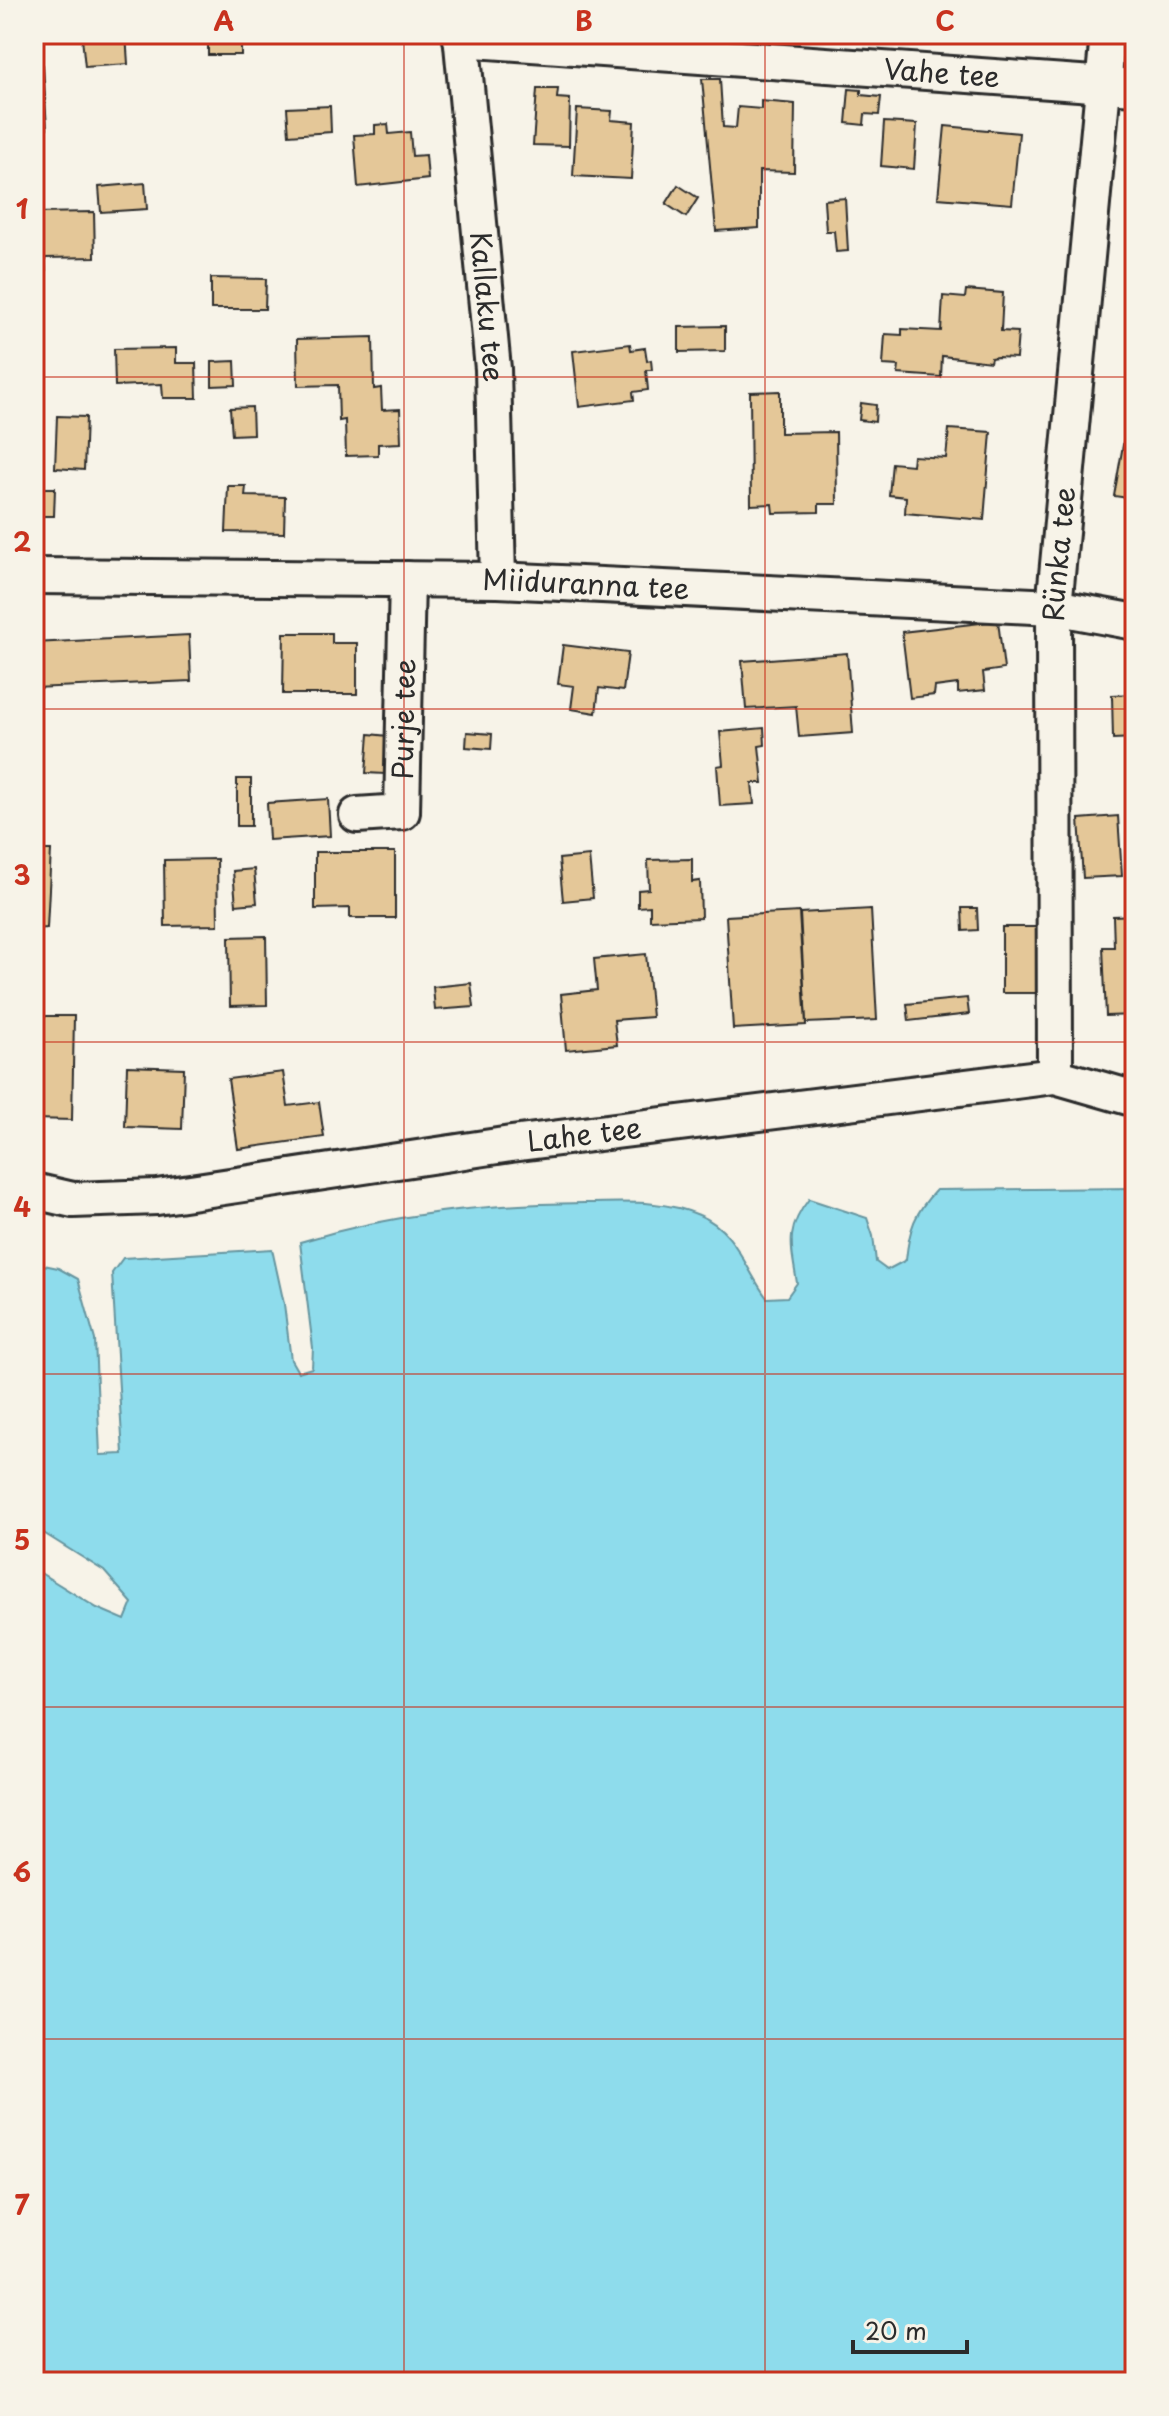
<svg xmlns="http://www.w3.org/2000/svg" width="1169" height="2416" font-family="'Playpen Sans',sans-serif">
	<style>
		.water { fill: #8edcec; stroke: #66959f; stroke-width: 2 }
		.building { fill: #e4c798; stroke: #2b2b2b; stroke-width: 2 }
		.lines { fill: none; stroke-linecap: round; stroke-linejoin: round }
		.minor-casing { stroke: #2b2b2b; stroke-width: 40 }
		.minor { stroke: #f7f3e8; stroke-width: 34 }
		.grid { fill: none; stroke: #c8321e; stroke-width: 2; stroke-opacity: 0.55 }
		.labels { text-anchor: middle; stroke-width: 8; stroke-linejoin: round; paint-order: stroke }
		.street-label { font-size: 28px; fill: #2b2b2b; stroke: #f7f3e8 }
		.neatline { fill: none; stroke: #c8321e; stroke-width: 3 }
		.grid-label { font-size: 26px; text-anchor: middle; font-weight: bold; fill: #c8321e }
	</style>
	<rect width="100%" height="100%" fill="#f7f3e8"/>
	<filter id="ink" filterUnits="userSpaceOnUse"><feTurbulence type="fractalNoise" baseFrequency=".0125" numOctaves="2"/><feDisplacementMap in="SourceGraphic" scale="16" xChannelSelector="R" yChannelSelector="G"/><feConvolveMatrix kernelMatrix="1 2 1 2 8 2 1 2 1" color-interpolation-filters="sRGB"/></filter>
	<g filter="url(#ink)">
		<!-- water -->
		<path class="water" d="M1135 1188V2382H34V1569L97 1608 125 1620 132 1603 104 1571 34 1527V1263L58 1268 78 1279 95 1340 100 1455 123 1454 112 1273 123 1258 272 1249 284 1304 291 1360 298 1372 312 1368 313 1348 300 1242C393 1213 487 1204 584 1203 623 1203 663 1199 699 1215 736 1230 745 1269 767 1298L787 1297 797 1283C791 1246 785 1230 809 1199L867 1218 873 1236 876 1262 887 1270 906 1260C909 1229 915 1212 936 1190Z"/>
		<!-- building -->
		<g class="building">
			<path d="M126 34 128 64 85 67 82 38Z"/>
			<rect x="208" y="34" width="33" height="21"/>
			<path d="M34 65H43L47 128 34 129Z"/>
			<path d="M702 79H720L723 127 736 128 738 107 761 109V101L795 104 794 172 759 171V228L716 231Z"/>
			<path d="M537 89H558L557 98 570 99 569 146 533 145Z"/>
			<path d="M849 89 861 90V95L881 97 879 115 865 114 864 125 846 123Z"/>
			<path d="M330 106 331 132 289 135 287 108Z"/>
			<path d="M577 109 612 111 611 120 634 122 631 179 573 176Z"/>
			<path d="M884 122 917 124 914 169 881 166Z"/>
			<path d="M388 124 389 134 410 132 412 156 426 155 428 179 358 187 354 135 375 134V125Z"/>
			<path d="M945 126 1019 133 1012 204 938 198Z"/>
			<path d="M145 183 147 209 101 212 99 187Z"/>
			<path d="M678 185 698 198 686 217 666 204Z"/>
			<path d="M845 198 848 251 836 252 834 231H826L824 200Z"/>
			<path d="M94 212 95 257 45 258 46 283 34 284V213Z"/>
			<path d="M211 278 266 279 265 309H211Z"/>
			<path d="M966 290 1003 293 1001 331 1018 332 1016 358 997 357 991 358 990 362 942 356 941 377 898 374 899 366 883 365 885 334 902 335V329L941 331 943 296 965 298Z"/>
			<path d="M725 326V351L679 352V327Z"/>
			<path d="M34 336H38L39 399H34Z"/>
			<path d="M373 337 374 389 381 388 382 410 400 409 401 443 378 444V455L346 456 345 420 339 421 338 385 298 386 297 339Z"/>
			<path d="M630 344 631 350 645 348 647 361 651 360 652 370H646L648 390 633 392 634 400 579 407 573 351Z"/>
			<path d="M176 348V363H196L197 398H163L162 384 115 386 114 349Z"/>
			<path d="M235 361 236 385 212 386V362Z"/>
			<path d="M780 391V433L836 432 837 504H819V512L773 513 772 504 751 505 750 392Z"/>
			<path d="M861 403 876 405 875 422 859 420Z"/>
			<path d="M252 407 253 434 232 435 230 408Z"/>
			<path d="M1129 411 1135 412V499L1114 496Z"/>
			<path d="M57 416 86 417 84 470 55 468Z"/>
			<path d="M949 429 991 432 984 520 905 513 906 497 889 495 892 463 912 465 913 456 946 458Z"/>
			<path d="M228 486H246L245 496 285 497 284 533 226 532Z"/>
			<path d="M34 488H55L54 516H34Z"/>
			<path d="M998 621 1004 669 983 672 985 690 958 693V684L935 687 934 695 910 698 902 632Z"/>
			<path d="M284 633H332V643H357V694H283Z"/>
			<path d="M189 635 191 681 34 688V643Z"/>
			<path d="M563 645 628 653 623 691 599 688 596 713 571 709 574 686 558 684Z"/>
			<path d="M847 653 853 733 799 737 796 706 746 709 742 661Z"/>
			<path d="M1135 694V738L1113 739 1112 695Z"/>
			<path d="M764 728 765 745 759 746 763 783H752L754 804 720 806 717 766 723 765 720 732Z"/>
			<path d="M467 732 492 734 491 749 466 747Z"/>
			<path d="M369 734 388 736 385 774 366 773Z"/>
			<rect x="237" y="779" width="14" height="47"/>
			<path d="M328 799 330 836 269 840 267 803Z"/>
			<path d="M1118 816 1122 876 1083 878 1079 819Z"/>
			<path d="M34 850H51L47 928 34 929Z"/>
			<path d="M315 852H395V918H350V908L315 909Z"/>
			<path d="M589 856 593 898 563 901 559 859Z"/>
			<path d="M217 859 218 925 165 926 164 860Z"/>
			<path d="M692 859V882L700 881 701 918 650 920V906L638 907V890L649 889 648 860Z"/>
			<path d="M254 869 257 903 236 905 233 871Z"/>
			<path d="M962 908H977L978 930 963 931Z"/>
			<path d="M871 909 877 1020 806 1023 800 913Z"/>
			<path d="M799 912 806 1025 733 1029 726 916Z"/>
			<path d="M1135 915V1015L1106 1016 1103 947H1114L1113 916Z"/>
			<path d="M1002 927H1039L1038 993H1002Z"/>
			<path d="M266 936 267 1005 230 1006 229 937Z"/>
			<path d="M646 954 652 1017 614 1020 617 1045 566 1050 561 994 597 990 594 959Z"/>
			<path d="M471 983 474 1007 435 1010 433 987Z"/>
			<path d="M967 998 969 1014 909 1021 907 1004Z"/>
			<path d="M34 1016H74L72 1120 34 1119Z"/>
			<path d="M127 1066 184 1068 182 1129 125 1127Z"/>
			<path d="M283 1072 288 1106 319 1102 324 1137 238 1149 228 1079Z"/>
		</g>
		<g class="lines">
			<!-- minor casing -->
			<g class="minor-casing">
				<g id="minor">
					<path id="s1" d="M461 34 493 369 498 580"/>
					<path id="s2" d="M461 39 1135 87"/>
					<path id="s3" d="M34 576 498 580 1054 607 1135 622"/>
					<path id="s4" d="M357 815 402 812 407 579"/>
					<path id="s5" d="M1055 1076 1054 607 1108 34"/>
					<path id="s6" d="M34 1191 73 1200 157 1197 511 1144 1055 1076 1135 1099"/>
				</g>
			</g>
			<!-- minor -->
			<use href="#minor" class="minor"/>
		</g>
	</g>
	<!-- grid -->
	<path class="grid" d="M404 34V2382M765 34V2382M34 377H1135M34 709H1135M34 1042H1135M34 1374H1135M34 1707H1135M34 2039H1135"/>
	<g class="labels">
		<!-- street labels -->
		<g class="street-label">
			<text dy="10" stroke="none"><textPath href="#s2" startOffset="482">Vahe tee</textPath></text>
			<text dy="10" stroke="none"><textPath href="#s1" startOffset="274">Kallaku tee</textPath></text>
			<text dy="10" stroke="none"><textPath href="#s5" startOffset="522">Rünka tee</textPath></text>
			<text dy="10" stroke="none"><textPath href="#s3" startOffset="552">Miiduranna tee</textPath></text>
			<text dy="10" stroke="none"><textPath href="#s4" startOffset="138">Purje tee</textPath></text>
			<text dy="10" stroke="none"><textPath href="#s6" startOffset="556">Lahe tee</textPath></text>
		</g>
	</g>
	<!-- margin -->
	<rect width="1169" height="2416" fill="none" stroke="#f7f3e8" stroke-width="88"/>
	<!-- scale -->
	<path d="M853 2340v12h114v-12" fill="none" stroke="#2b2b2b" stroke-width="4"/>
	<text x="865" y="2340" font-size="24" fill="#2b2b2b" stroke="#f7f3e8" stroke-width="6" paint-order="stroke">20 m</text>
	<rect x="44" y="44" width="1081" height="2328" class="neatline"/>
	<g class="grid-label">
		<text x="224" y="31">A</text>
		<text x="584" y="31">B</text>
		<text x="945" y="31">C</text>
		<text x="22" y="219">1</text>
		<text x="22" y="552">2</text>
		<text x="22" y="885">3</text>
		<text x="22" y="1217">4</text>
		<text x="22" y="1550">5</text>
		<text x="22" y="1882">6</text>
		<text x="22" y="2215">7</text>
	</g>
</svg>
